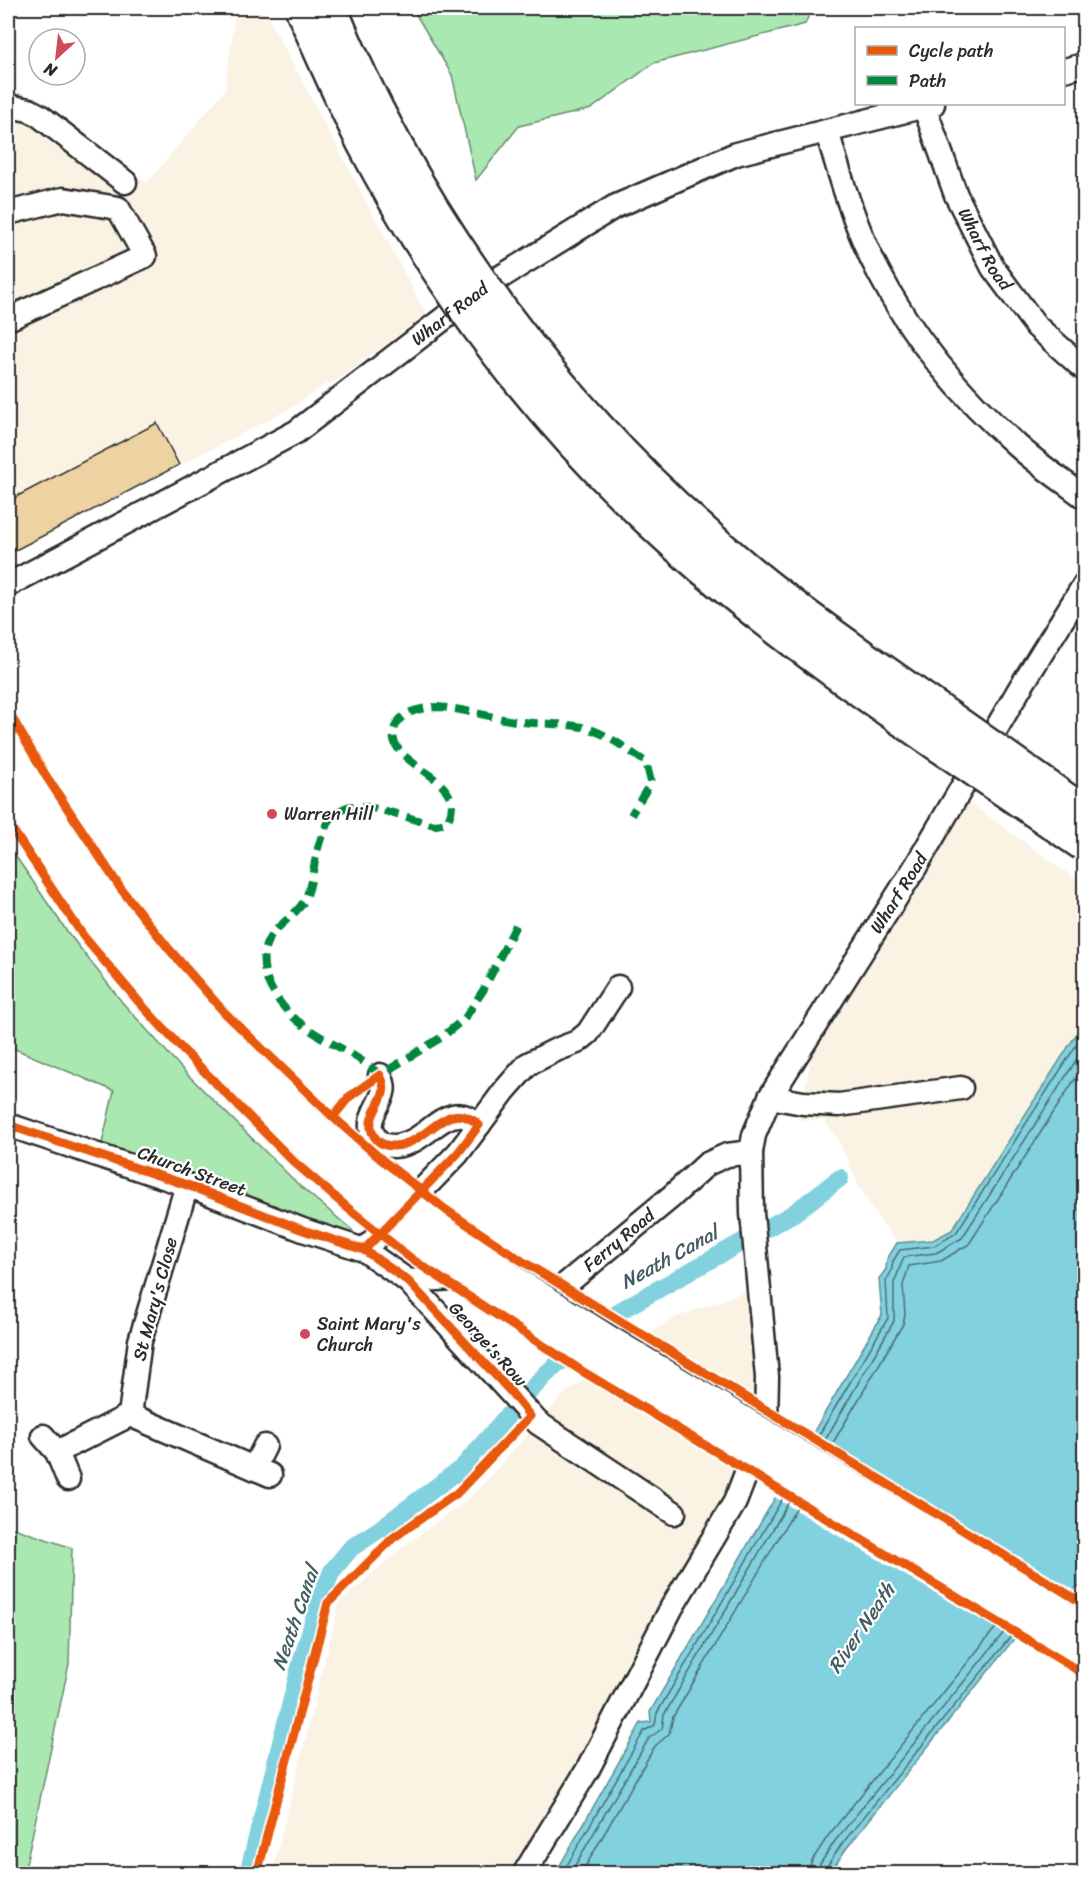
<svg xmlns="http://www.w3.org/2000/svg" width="1092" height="1881" font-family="Sriracha,sans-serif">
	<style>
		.built { fill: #faf2e3 }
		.green { fill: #a9e9b1; stroke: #6a8a6e; stroke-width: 1.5 }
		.water { fill: #82d1de; stroke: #5f8f96; stroke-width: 1.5 }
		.pier { fill: #fff }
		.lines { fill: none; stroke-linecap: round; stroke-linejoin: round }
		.shore { stroke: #4e6d73; stroke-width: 1.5 }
		.canal { stroke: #82d1de; stroke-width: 18 }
		.building { fill: #edd2a2; stroke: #2b2b2b; stroke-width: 1.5 }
		.minor-casing { stroke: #2b2b2b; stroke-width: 27 }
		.major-casing { stroke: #2b2b2b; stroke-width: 33 }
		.minor { stroke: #fff; stroke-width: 22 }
		.major { stroke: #fff; stroke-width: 28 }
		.major-bridge-casing { stroke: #2b2b2b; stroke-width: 33; stroke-linecap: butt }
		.highway-bridge-casing { stroke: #2b2b2b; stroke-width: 38; stroke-linecap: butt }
		.major-bridge { stroke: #fff; stroke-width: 28 }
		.highway-bridge { stroke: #fff; stroke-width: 33 }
		.quiet { stroke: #00873e; stroke-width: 8; stroke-dasharray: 15 8; stroke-linecap: butt }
		.cycleway-casing { stroke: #fff; stroke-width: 13 }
		.cycleway { stroke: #e8590c; stroke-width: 9 }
		.poi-dot { fill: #d1495b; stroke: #fff; stroke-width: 2 }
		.labels { text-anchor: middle; stroke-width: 4.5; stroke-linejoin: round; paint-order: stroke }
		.street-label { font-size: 18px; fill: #2b2b2b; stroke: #fff }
		.poi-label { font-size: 18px; fill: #2b2b2b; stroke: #fff; text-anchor: start }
		.water-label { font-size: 20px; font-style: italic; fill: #455d61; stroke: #fff }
	</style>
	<rect width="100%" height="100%" fill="#fff"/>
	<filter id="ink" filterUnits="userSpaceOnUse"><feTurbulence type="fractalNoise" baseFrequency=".0167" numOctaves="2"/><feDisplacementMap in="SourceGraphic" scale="12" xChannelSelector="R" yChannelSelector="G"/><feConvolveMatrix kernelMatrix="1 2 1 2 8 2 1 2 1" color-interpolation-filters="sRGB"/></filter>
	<g filter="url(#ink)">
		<!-- built -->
		<g class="built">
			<path d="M236 8H263L426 314 342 377 321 387 295 406 8 554V89L20 91 147 183 225 90Z"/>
			<path d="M968 802 1084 885V1022L952 1230 933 1240 897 1243 876 1214 859 1186 837 1137 824 1120H800L811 1056 877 954Z"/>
			<path d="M749 1290 754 1341 758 1416 742 1474 589 1750 513 1873 272 1874 339 1603 404 1546 471 1497 565 1393 672 1319Z"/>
		</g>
		<!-- green -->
		<g class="green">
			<path d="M412 8H812L805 24 654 63 591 109 519 126 476 180 452 75Z"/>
			<path d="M8 845 66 930 122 1002 184 1071 300 1186 352 1230 364 1250 99 1156 114 1091 8 1046Z"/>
			<path d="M8 1526 72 1548 69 1664 24 1874 8 1873Z"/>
		</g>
		<!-- water -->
		<path class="water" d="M1084 1022V1586L1077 1587 1014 1639 846 1849 830 1873 555 1874 641 1723 651 1722 650 1712 882 1315 879 1279 886 1269 887 1259 897 1243 933 1240 952 1230Z"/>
		<!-- pier -->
		<path class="pier" d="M811 1431 1076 1591 1017 1641 830 1531 773 1496Z"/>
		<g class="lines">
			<!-- shore -->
			<g class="shore">
				<path d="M813 1445 888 1318 886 1281 891 1272 893 1261 900 1250 934 1246 956 1233 1084 1033"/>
				<path d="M820 1449 894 1321V1283L904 1257 936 1253 962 1238 1084 1048"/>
				<path d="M827 1453 903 1324 905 1315 903 1285 909 1266 941 1261 969 1244 1084 1065"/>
				<path d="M562 1874 644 1731 655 1725 657 1713 787 1491"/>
				<path d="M570 1874 649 1738 662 1729 664 1715 793 1495"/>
				<path d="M581 1874 655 1746 669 1734 673 1717 801 1500"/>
				<path d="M808 1874 811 1862 828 1836 1001 1621"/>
				<path d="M818 1874 820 1864 835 1841 1009 1626"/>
				<path d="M825 1874 826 1868 841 1845 1016 1630"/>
			</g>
			<!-- canal -->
			<g class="canal">
				<path d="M531 1390 546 1374 623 1309 794 1213 840 1178"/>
				<path d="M248 1874 299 1671 319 1601 332 1571 351 1548 380 1529 463 1467 508 1415"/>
			</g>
		</g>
		<!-- building -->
		<path class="building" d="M157 423 179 465 8 554V501Z"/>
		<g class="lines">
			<!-- minor casing -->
			<g class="minor-casing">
				<g id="minor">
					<path d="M1064 70 1084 65"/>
					<path d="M8 106 29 110 40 116 125 182"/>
					<path id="s1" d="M924 106 956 195 993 268 1036 326 1084 369"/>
					<path d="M827 131C841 179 855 228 879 273 913 339 963 398 1019 447 1039 465 1063 481 1084 497"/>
					<path d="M8 213 63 199 118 208 145 256 8 319"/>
					<path id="s2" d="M8 585 296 432 486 286 614 207 736 154 933 104"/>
					<path d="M380 1075C383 1081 385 1087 383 1093 378 1109 362 1123 377 1140 381 1144 388 1146 394 1146 431 1144 445 1095 479 1125"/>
					<path d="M770 1097 803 1103 839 1105 961 1088"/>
					<path d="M8 1125 187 1185 303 1230 364 1250 408 1281 538 1423 674 1513"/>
					<path d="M187 1185 140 1341 130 1415 270 1475"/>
					<path d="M364 1250 458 1153 505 1090 528 1064 556 1050 577 1042 588 1033 618 987"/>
					<path d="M408 1281 453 1278 477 1286"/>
					<path id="s3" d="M532 1303 554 1294 671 1197 707 1164 727 1155 751 1152"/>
					<path d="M43 1436 57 1452 68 1479"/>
					<path d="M57 1452 130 1415"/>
					<path d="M254 1468 265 1446"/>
					<path id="s4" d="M524 1874 588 1769 672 1607 735 1502 766 1422 767 1377 752 1213 751 1152 754 1135 770 1097 916 866 1020 688 1084 585"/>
				</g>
			</g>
			<!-- major casing -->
			<g class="major-casing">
				<g id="major">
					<path d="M8 747C54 824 103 900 161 969 209 1026 265 1077 317 1130L334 1143"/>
					<path d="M8 788 96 922 144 982 198 1041 320 1159"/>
				</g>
			</g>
			<!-- minor -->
			<use href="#minor" class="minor"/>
			<!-- major -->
			<use href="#major" class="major"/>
			<!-- major-bridge casing -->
			<g class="major-bridge-casing">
				<g id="major-bridge">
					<path d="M334 1143 436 1225 512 1279 609 1340 1084 1626"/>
					<path d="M320 1159 419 1242 500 1296 591 1354 1084 1653"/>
				</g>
			</g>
			<!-- highway-bridge casing -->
			<g class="highway-bridge-casing">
				<g id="highway-bridge">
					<path d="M302 8C321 52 341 97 363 141 441 293 551 432 678 546 804 658 947 749 1084 844"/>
					<path d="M330 8C420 228 566 421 750 573 796 611 846 646 895 680 958 725 1021 769 1084 813"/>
				</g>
			</g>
			<!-- major-bridge -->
			<use href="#major-bridge" class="major-bridge"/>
			<!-- highway-bridge -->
			<use href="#highway-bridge" class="highway-bridge"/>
			<!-- quiet -->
			<path class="quiet" d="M516 925 484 989 465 1018 442 1037 380 1075C341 1040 294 1036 269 984 264 974 262 959 265 948 271 925 299 917 307 895 317 868 315 819 347 807 363 801 415 821 436 825L446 823C476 777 380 766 395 727 398 720 404 715 411 712 418 709 430 707 438 707 467 709 495 719 523 722 547 725 573 722 595 731 613 738 630 752 646 762L651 782 631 815"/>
			<!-- cycleway casing -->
			<g class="cycleway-casing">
				<g id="cycleway">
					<path d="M8 711 46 776 121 889 169 949 224 1012 333 1117 382 1160 446 1210 522 1261 1084 1604"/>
					<path d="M8 823 84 937 139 1002 182 1049 294 1162 349 1209 413 1260 582 1371 1084 1674"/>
					<path d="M333 1117 349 1097 380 1075C383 1081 385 1087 383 1093 378 1109 362 1123 377 1140 381 1144 388 1146 394 1146 431 1144 445 1095 479 1125L458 1153 364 1250"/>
					<path d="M8 1125 187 1185 303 1230 364 1250 408 1281 510 1391 530 1416 457 1493 393 1538 328 1603 257 1874"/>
				</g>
			</g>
			<!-- cycleway -->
			<use href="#cycleway" class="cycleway"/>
		</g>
	</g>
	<!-- markers -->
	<g class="poi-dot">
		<circle cx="272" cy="814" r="6"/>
		<circle cx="305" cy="1334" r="6"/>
	</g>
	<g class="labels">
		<!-- street labels -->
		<g class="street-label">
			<text dy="6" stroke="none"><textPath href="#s1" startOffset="156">Wharf Road</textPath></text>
			<text dy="6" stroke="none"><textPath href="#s2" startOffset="520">Wharf Road</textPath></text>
			<text dy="6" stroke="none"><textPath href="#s4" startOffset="1084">Wharf Road</textPath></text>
			<text transform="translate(192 1171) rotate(20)" y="6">Church Street</text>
			<text dy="6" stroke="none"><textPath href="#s3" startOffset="108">Ferry Road</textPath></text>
			<text transform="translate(155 1299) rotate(-75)" y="6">St Mary's Close</text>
			<text transform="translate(488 1344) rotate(48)" y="6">George's Row</text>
		</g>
		<!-- poi labels -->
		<g class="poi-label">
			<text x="284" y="820">Warren Hill</text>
			<text x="317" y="1330">Saint Mary's<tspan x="317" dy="21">Church</tspan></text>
		</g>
		<!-- water labels -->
		<g class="water-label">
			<text transform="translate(669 1257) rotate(-29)" y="7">Neath Canal</text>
			<text transform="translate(295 1618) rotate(-71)" y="7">Neath Canal</text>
			<text transform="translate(861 1628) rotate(-56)" y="7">River Neath</text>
		</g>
	</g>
	<!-- margin -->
	<rect width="1092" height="1881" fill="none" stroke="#fff" stroke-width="30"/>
	<rect x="15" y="15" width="1062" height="1851" fill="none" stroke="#2b2b2b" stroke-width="2" filter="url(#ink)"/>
	<!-- legend -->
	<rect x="855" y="27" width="210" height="78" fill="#ffffff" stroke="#aaaaaa" stroke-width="1.5"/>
	<rect x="867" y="46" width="30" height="9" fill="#e8590c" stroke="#aaaaaa" stroke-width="1.5"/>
	<text x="909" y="57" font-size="18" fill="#2b2b2b">Cycle path</text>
	<rect x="867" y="76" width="30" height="9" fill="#00873e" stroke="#aaaaaa" stroke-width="1.5"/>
	<text x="909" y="87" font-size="18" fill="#2b2b2b">Path</text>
	<!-- north arrow -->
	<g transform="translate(57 57) rotate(207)"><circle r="28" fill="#ffffff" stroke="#aaaaaa" stroke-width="1.5"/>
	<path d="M0-4.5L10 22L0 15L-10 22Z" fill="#d1495b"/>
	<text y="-9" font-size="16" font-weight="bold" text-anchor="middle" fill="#2b2b2b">N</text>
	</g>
</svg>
